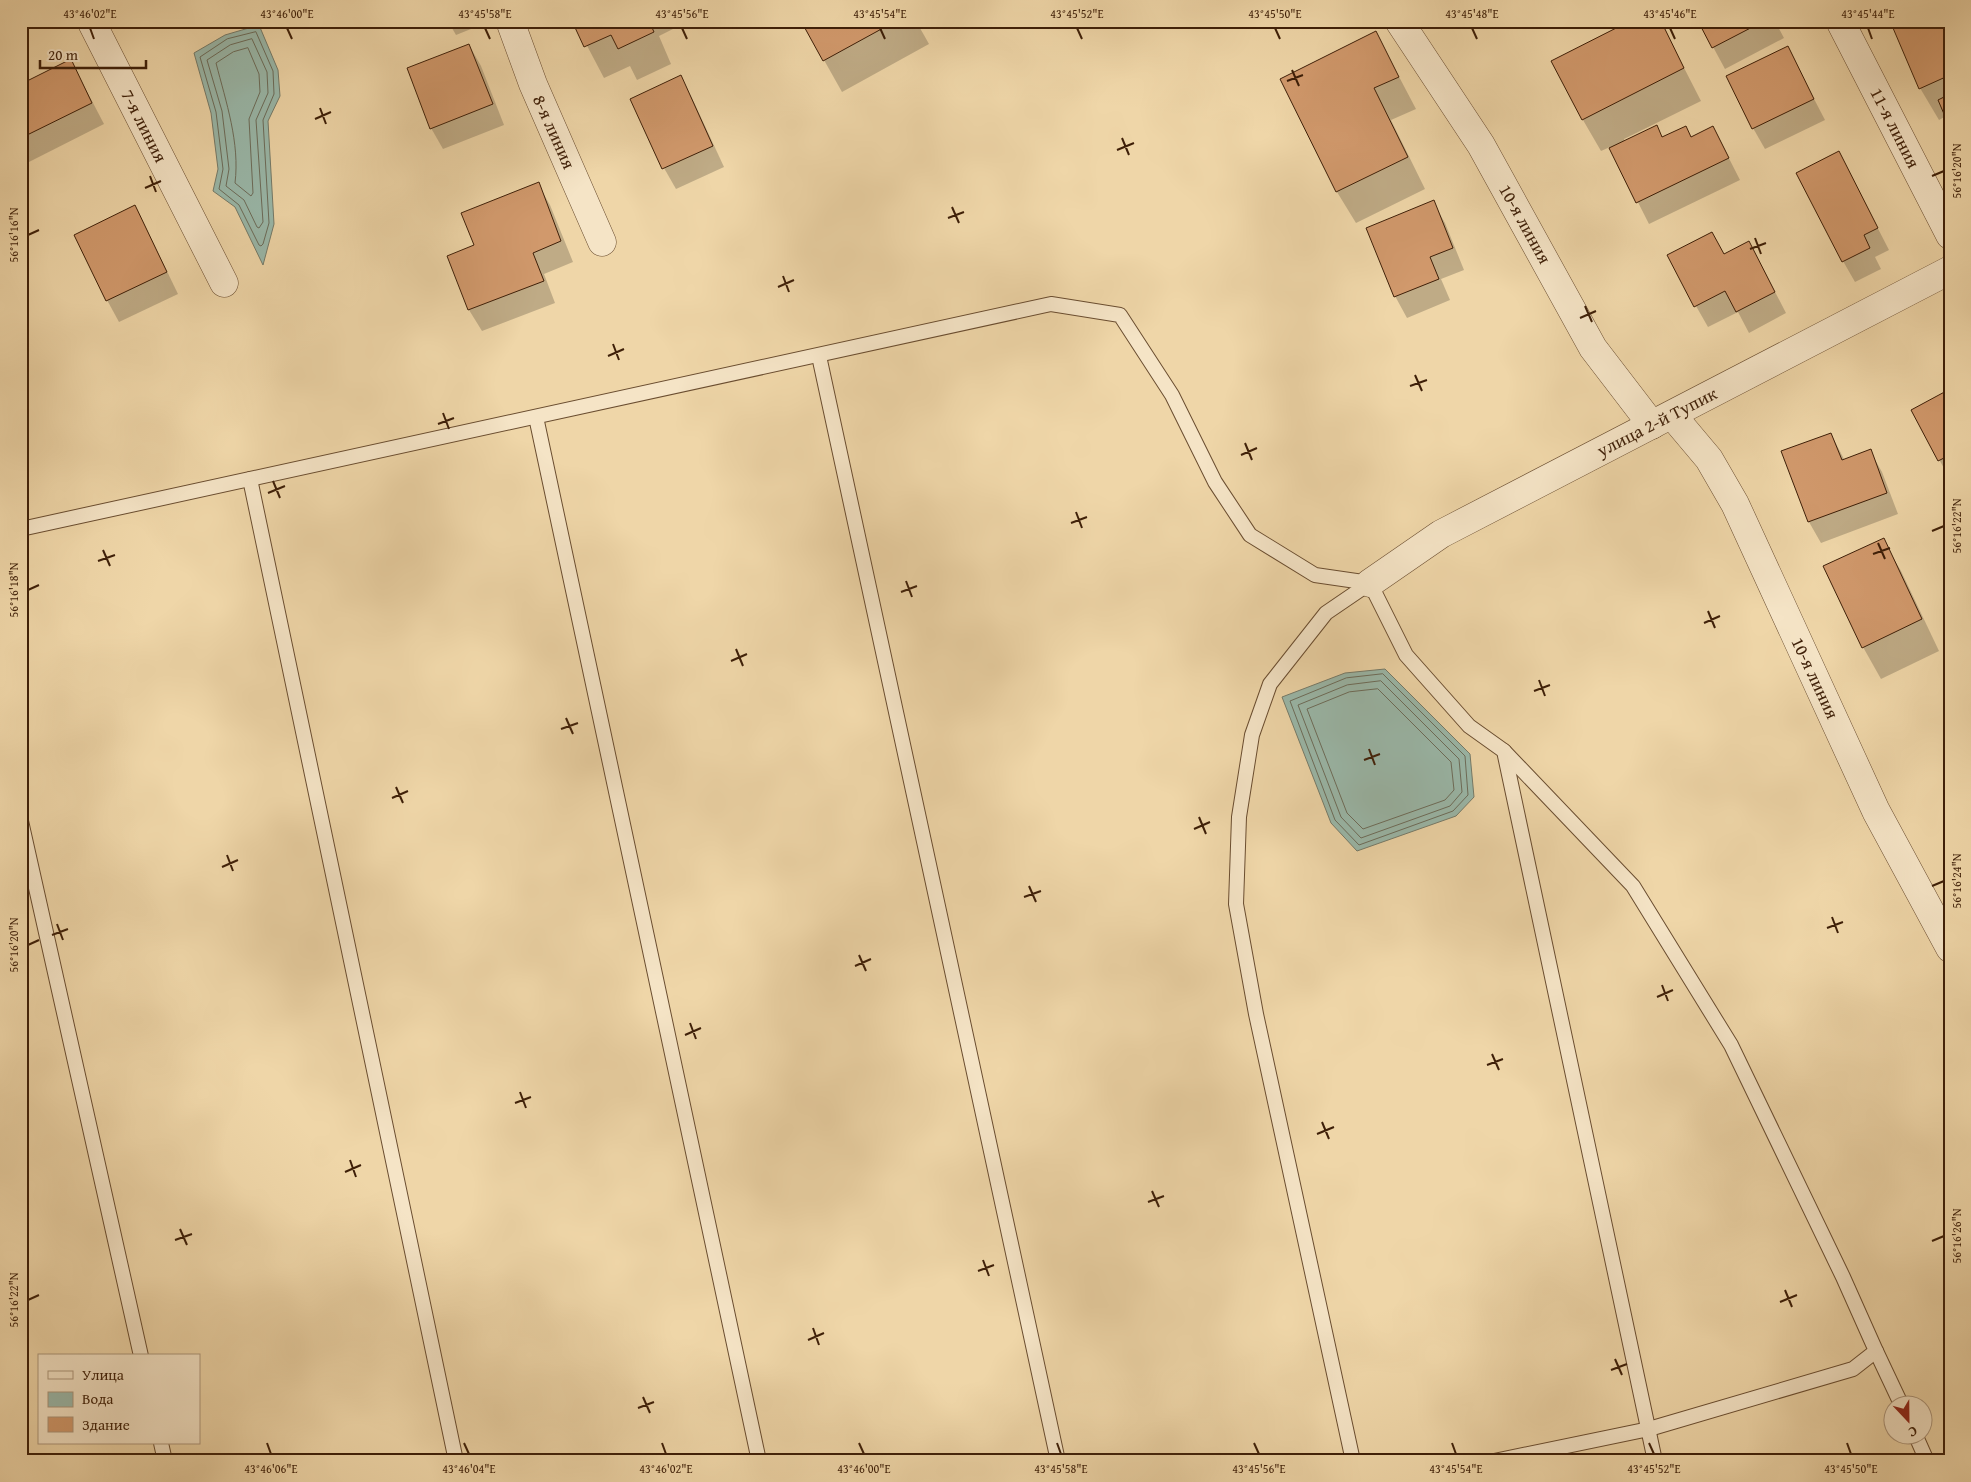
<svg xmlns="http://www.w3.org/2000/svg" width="1971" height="1482" font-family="'Gentium Book Plus',serif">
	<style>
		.water { fill: #9ab9ab; stroke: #757b6a }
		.shadow { fill: #0003 }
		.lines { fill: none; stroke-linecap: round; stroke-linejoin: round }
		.shore { stroke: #6c6c5a; stroke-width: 1 }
		.building { fill: #d1996c; stroke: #3e1f08 }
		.lane-casing { stroke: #6a4d30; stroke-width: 16 }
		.street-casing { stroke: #6a4d30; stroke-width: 29 }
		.lane { stroke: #f5e4c6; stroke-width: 14 }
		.street { stroke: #f5e4c6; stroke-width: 28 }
		.ticks { fill: none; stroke: #3e1f08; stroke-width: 2 }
		.labels { text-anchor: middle; stroke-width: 4; stroke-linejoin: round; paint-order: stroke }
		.street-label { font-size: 18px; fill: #3e1f08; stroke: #f5e4c6 }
		.neatline { fill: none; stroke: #3e1f08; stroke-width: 2 }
		.ticks-label { font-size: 12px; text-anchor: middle; fill: #3e1f08 }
	</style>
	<rect width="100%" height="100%" fill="#efd6a8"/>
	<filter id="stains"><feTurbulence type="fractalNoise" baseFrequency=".004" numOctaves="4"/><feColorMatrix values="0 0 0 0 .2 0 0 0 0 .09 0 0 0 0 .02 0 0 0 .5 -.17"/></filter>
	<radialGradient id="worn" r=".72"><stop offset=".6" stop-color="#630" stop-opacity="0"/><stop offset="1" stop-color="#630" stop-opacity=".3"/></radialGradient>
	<!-- water -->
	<g class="water">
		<path d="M259 25 278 70 280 96 268 121 274 224 263 265 235 207 213 191 218 169 211 113 194 53 225 35Z"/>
		<path d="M1385 669 1470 754 1474 797 1456 816 1357 851 1331 823 1282 697 1345 673Z"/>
	</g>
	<!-- shadow -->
	<g class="shadow">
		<path d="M21 21H35L21 28Z"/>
		<path d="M448 21H491L456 35Z"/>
		<path d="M574 21H689L659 36 671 64 637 80 630 66 604 78Z"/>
		<path d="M802 21H916L929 44 842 92Z"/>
		<path d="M1660 21 1701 101 1624 139 1625 142 1656 127 1663 138H1691L1713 127 1740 180 1649 224 1610 147 1601 151 1583 120Z"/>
		<path d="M1699 21H1775L1784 38 1725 69Z"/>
		<path d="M1950 21V124L1946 116 1939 120 1920 88Z"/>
		<path d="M1376 33 1416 109 1391 120 1425 189 1356 223 1337 192 1282 80Z"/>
		<path d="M469 45 481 66 504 125 443 149 431 128Z"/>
		<path d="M1787 47 1825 120 1765 149 1753 128Z"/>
		<path d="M71 61 104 124 27 163 21 154V86Z"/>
		<path d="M680 77 692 98 724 167 676 189 664 168Z"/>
		<path d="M1839 153 1889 250 1875 257 1881 269 1855 282 1843 261Z"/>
		<path d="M538 184 550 205 573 262 544 274 555 303 482 331 469 310 448 257 476 246Z"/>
		<path d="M1433 202 1445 223 1464 270 1441 279 1450 300 1407 318 1395 296Z"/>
		<path d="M134 207 146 228 178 294 119 322 107 300Z"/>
		<path d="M1724 255 1760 263 1786 313 1749 333 1738 312 1708 327 1696 306Z"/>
		<path d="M1950 391V479L1912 411Z"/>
		<path d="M1831 434 1845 461 1870 451 1882 472 1898 514 1821 543 1809 522Z"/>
		<path d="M1883 540 1901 571 1939 651 1881 679 1863 647Z"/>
	</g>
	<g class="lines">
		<!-- shore -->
		<g class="shore">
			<path d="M256 32 273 71 274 94 263 120 269 223 263 244 261 246 259 245 239 205 219 189 223 169 216 112 200 57 227 39Z"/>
			<path d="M252 39 267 72 268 93 256 120 263 222 259 228 257 227 244 200 226 186 229 169 222 111 207 60 230 45Z"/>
			<path d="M248 48 259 74 260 92 249 119 253 193 251 196 235 183C240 143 226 102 216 63L233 52Z"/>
			<path d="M1383 674 1465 756 1468 795 1453 811 1359 845 1335 820 1290 701 1346 678Z"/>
			<path d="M1381 681 1459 759 1462 792 1450 806 1361 838 1341 817 1298 705 1347 685Z"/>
			<path d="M1378 689 1451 762 1454 790 1445 800 1363 829 1347 813 1307 709 1349 692Z"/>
		</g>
	</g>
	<!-- building -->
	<g class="building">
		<path d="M572 21H649L654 32 618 49 611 35 584 47Z"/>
		<path d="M801 21H896L823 61Z"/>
		<path d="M1630 21H1661L1684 68 1582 120 1551 61Z"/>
		<path d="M1698 21H1764L1712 48Z"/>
		<path d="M1890 21H1950V75L1919 89Z"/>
		<path d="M1376 31 1399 77 1374 88 1408 157 1336 192 1280 79Z"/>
		<path d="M469 44 493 104 430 129 407 68Z"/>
		<path d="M1788 46 1814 99 1752 129 1726 76Z"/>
		<path d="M71 59 92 103 21 138V84Z"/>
		<path d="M681 75 713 146 662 169 630 99Z"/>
		<path d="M1950 94V128L1938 100Z"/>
		<path d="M1657 125 1662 137 1686 126 1691 137 1713 126 1729 158 1636 203 1609 148Z"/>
		<path d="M1839 151 1878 228 1864 235 1870 248 1842 262 1796 173Z"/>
		<path d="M539 182 561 241 533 253 544 281 468 310 447 256 474 245 461 213Z"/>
		<path d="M1434 200 1453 248 1430 257 1439 279 1394 297 1366 228Z"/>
		<path d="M135 205 167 272 106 301 74 235Z"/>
		<path d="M1712 232 1724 254 1749 241 1775 292 1736 312 1725 291 1694 307 1667 255Z"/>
		<path d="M1950 389V455L1938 461 1911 410Z"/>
		<path d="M1831 433 1842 460 1871 449 1887 493 1808 522 1781 451Z"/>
		<path d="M1884 538 1922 619 1862 648 1823 566Z"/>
	</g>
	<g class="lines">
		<!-- lane casing -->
		<g class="lane-casing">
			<g id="lane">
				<path d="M819 356 1058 1461"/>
				<path d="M536 417 759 1461"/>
				<path d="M250 479 456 1461"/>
				<path d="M21 529 1051 304 1120 315 1172 395 1215 482 1250 535 1315 575 1370 583"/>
				<path d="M1370 583 1406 655 1469 726 1504 751 1655 1461"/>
				<path d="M21 821 141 1356"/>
				<path d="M1876 1351 1901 1404"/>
				<path d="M1915 1434 1927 1461"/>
				<path d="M161 1443 165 1461"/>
				<path d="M1353 1461 1256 1014 1236 904 1239 817 1252 735 1270 684 1326 613 1370 583"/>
				<path d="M1494 1461 1649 1429 1853 1369 1876 1351 1843 1277 1731 1045 1633 886 1504 751"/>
			</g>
		</g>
		<!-- street casing -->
		<g class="street-casing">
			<g id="street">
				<path d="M91 21 224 283"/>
				<path d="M510 21 533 84 602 242"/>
				<path d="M1399 21 1481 145 1593 348 1652 425"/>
				<path d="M1840 21 1950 235"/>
				<path d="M1672 415 1709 459 1735 504 1876 811 1950 948"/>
				<path d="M1370 583 1441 534 1950 270"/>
			</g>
		</g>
		<!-- lane -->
		<use href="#lane" class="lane"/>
		<!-- street -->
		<use href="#street" class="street"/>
	</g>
	<!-- ticks -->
	<path class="ticks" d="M90 28 94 39M287 28 292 39M485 28 490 39M682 28 687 39M880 28 885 39M1077 28 1082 39M1275 28 1280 39M1472 28 1477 39M1670 28 1675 39M1868 28 1872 39M1292 70 1299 86M1287 81 1303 75M320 108 326 124M315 119 331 112M1122 138 1129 155M1117 150 1134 143M150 176 156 192M1932 176 1944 171M145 188 161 181M952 207 959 223M948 218 964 212M28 235 39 230M1755 238 1761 254M1750 249 1766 243M783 276 789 292M778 287 794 280M1585 306 1592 322M1580 318 1596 311M613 344 619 360M608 356 624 349M1415 375 1422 391M1410 386 1427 380M443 413 449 429M438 424 454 418M1245 443 1252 460M1241 455 1257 448M273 481 280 498M268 493 285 486M1076 512 1082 528M1071 523 1087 517M1932 531 1944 526M1878 543 1885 559M103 550 110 566M1873 554 1890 548M98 561 115 555M906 581 912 597M28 590 39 585M901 592 917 586M1708 611 1715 628M1704 623 1720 616M736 649 743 666M731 661 747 654M1539 680 1545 696M1534 691 1550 685M566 718 573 734M561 729 578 723M1369 749 1375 765M1364 760 1380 754M396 787 403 803M392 798 408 791M1199 817 1206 834M1194 829 1210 822M227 855 233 871M222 867 238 860M1029 886 1036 902M1932 886 1944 881M1024 897 1041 891M1832 917 1838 933M57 924 63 940M1827 928 1843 922M52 935 68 929M28 945 39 940M859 955 866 971M855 966 871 959M1662 985 1668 1001M1657 997 1673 990M690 1023 696 1039M685 1035 701 1028M1492 1054 1499 1070M1487 1065 1503 1059M520 1092 526 1108M515 1103 531 1097M1322 1122 1329 1139M1317 1134 1334 1127M350 1160 356 1177M345 1172 361 1165M1152 1191 1159 1207M1148 1202 1164 1196M180 1229 187 1245M175 1240 192 1234M1932 1241 1944 1236M983 1260 989 1276M978 1271 994 1265M1785 1290 1792 1307M28 1300 39 1295M1780 1302 1797 1295M813 1328 819 1345M808 1340 824 1333M1615 1359 1622 1375M1611 1370 1627 1364M643 1397 650 1413M638 1408 654 1402M267 1443 271 1454M464 1443 469 1454M662 1443 666 1454M859 1443 864 1454M1057 1443 1061 1454M1254 1443 1259 1454M1452 1443 1456 1454M1649 1443 1654 1454M1847 1443 1851 1454"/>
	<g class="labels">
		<!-- street labels -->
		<g class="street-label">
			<text transform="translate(144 126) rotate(63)" y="6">7-я линия</text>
			<text transform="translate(1895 128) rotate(63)" y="6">11-я линия</text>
			<text transform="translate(554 132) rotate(66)" y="6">8-я линия</text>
			<text transform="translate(1525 224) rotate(61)" y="6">10-я линия</text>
			<text transform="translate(1657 422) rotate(-27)" y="6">улица 2-й Тупик</text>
			<text transform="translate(1815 678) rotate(65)" y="6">10-я линия</text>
		</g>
	</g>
	<!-- margin -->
	<rect width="1971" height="1482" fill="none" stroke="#efd6a8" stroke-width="55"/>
	<!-- legend -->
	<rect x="38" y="1354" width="162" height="90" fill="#f5e4c6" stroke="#ac957a"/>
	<rect x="48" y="1371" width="25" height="8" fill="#f5e4c6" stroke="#ac957a"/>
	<text x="82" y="1380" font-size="15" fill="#3e1f08">Улица</text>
	<rect x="48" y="1392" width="25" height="15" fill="#9ab9ab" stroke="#ac957a"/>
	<text x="82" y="1404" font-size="15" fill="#3e1f08">Вода</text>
	<rect x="48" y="1417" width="25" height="15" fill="#d1996c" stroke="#ac957a"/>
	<text x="82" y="1430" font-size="15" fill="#3e1f08">Здание</text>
	<!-- north arrow -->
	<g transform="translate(1908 1420) rotate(158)"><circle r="24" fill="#f5e4c6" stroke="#ac957a"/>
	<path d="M0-4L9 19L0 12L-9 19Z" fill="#8f2418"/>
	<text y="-8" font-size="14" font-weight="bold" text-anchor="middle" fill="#3e1f08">С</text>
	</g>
	<!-- scale -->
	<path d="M40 60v8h106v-8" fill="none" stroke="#3e1f08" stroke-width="2.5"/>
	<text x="48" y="60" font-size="15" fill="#3e1f08" stroke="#f5e4c6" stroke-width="4" paint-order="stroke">20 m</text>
	<rect x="28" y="28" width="1916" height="1426" class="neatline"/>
	<g class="ticks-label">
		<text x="90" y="18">43°46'02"E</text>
		<text x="287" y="18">43°46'00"E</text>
		<text x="485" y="18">43°45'58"E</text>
		<text x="682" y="18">43°45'56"E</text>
		<text x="880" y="18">43°45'54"E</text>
		<text x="1077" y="18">43°45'52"E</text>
		<text x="1275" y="18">43°45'50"E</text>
		<text x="1472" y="18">43°45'48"E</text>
		<text x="1670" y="18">43°45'46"E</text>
		<text x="1868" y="18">43°45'44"E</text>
		<text transform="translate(1957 171) rotate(-90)" y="4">56°16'20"N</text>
		<text transform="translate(14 235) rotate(-90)" y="4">56°16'16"N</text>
		<text transform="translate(1957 526) rotate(-90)" y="4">56°16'22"N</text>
		<text transform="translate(14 590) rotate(-90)" y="4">56°16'18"N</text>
		<text transform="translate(1957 881) rotate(-90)" y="4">56°16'24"N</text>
		<text transform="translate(14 945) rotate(-90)" y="4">56°16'20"N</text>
		<text transform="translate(1957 1236) rotate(-90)" y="4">56°16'26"N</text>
		<text transform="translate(14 1300) rotate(-90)" y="4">56°16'22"N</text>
		<text x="271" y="1473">43°46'06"E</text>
		<text x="469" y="1473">43°46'04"E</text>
		<text x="666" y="1473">43°46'02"E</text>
		<text x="864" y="1473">43°46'00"E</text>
		<text x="1061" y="1473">43°45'58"E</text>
		<text x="1259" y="1473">43°45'56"E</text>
		<text x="1456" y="1473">43°45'54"E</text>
		<text x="1654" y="1473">43°45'52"E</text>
		<text x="1851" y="1473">43°45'50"E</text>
	</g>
	<rect width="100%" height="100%" filter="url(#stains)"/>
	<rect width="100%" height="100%" fill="url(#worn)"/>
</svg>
